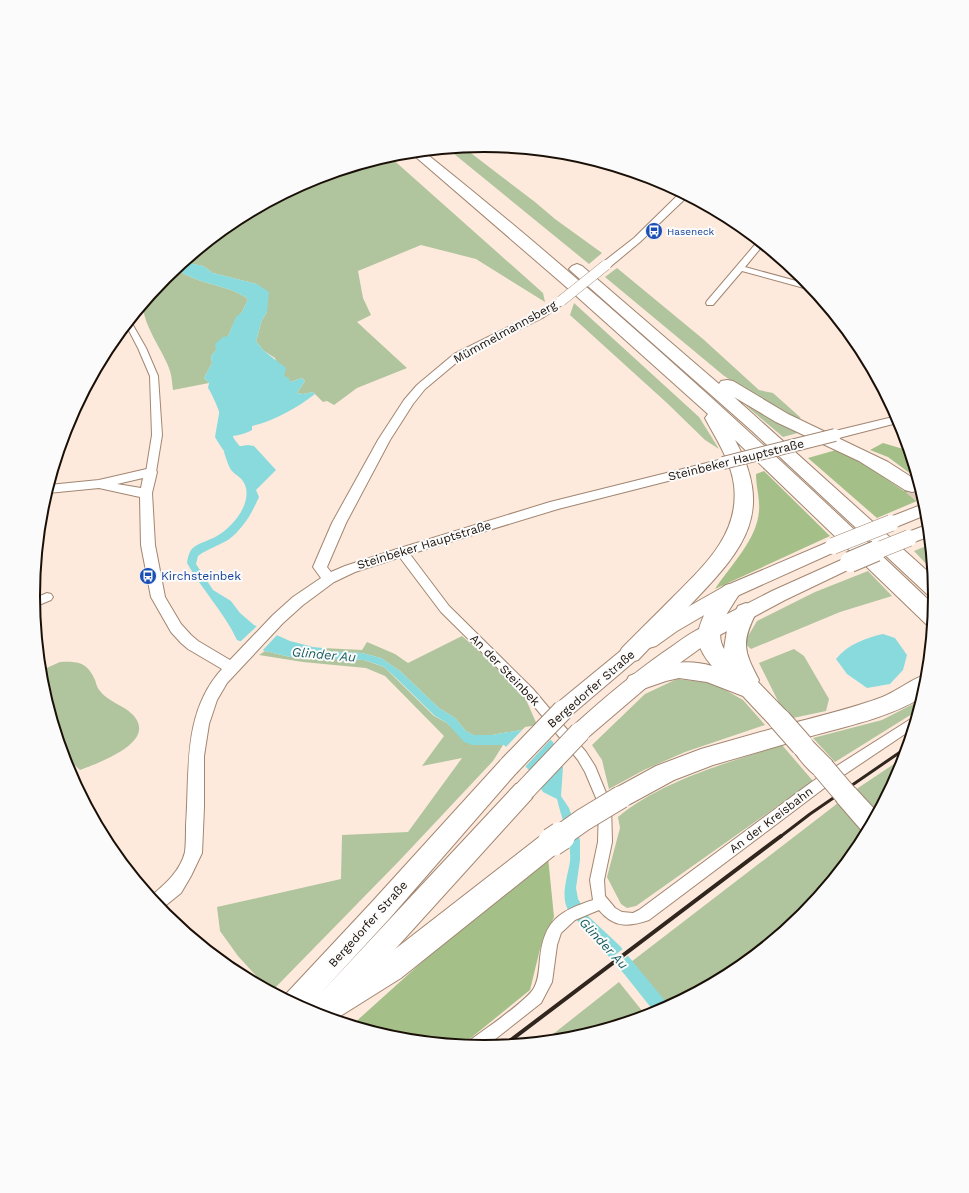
<svg xmlns="http://www.w3.org/2000/svg" width="969" height="1193" font-family="'Work Sans',sans-serif">
	<style>
		.green { fill: #b0c49d }
		.forest { fill: #a5bf89 }
		.water { fill: #89dadc }
		.pier { fill: #fdeadc }
		.lines { fill: none; stroke-linecap: round; stroke-linejoin: round }
		.river { fill: #89dadc; fill-rule: evenodd }
		.motorway-tunnel { stroke: #dbc9bc; stroke-width: 18; stroke-dasharray: 18 9; stroke-linecap: butt }
		.minor-casing { stroke: #a28671; stroke-width: 2 }
		.tertiary-casing { stroke: #a28671; stroke-width: 2 }
		.primary-casing { stroke: #a28671; stroke-width: 2 }
		.trunk-casing { stroke: #a28671; stroke-width: 2 }
		.motorway-casing { stroke: #a28671; stroke-width: 2 }
		.minor { fill: #fff; fill-rule: evenodd }
		.tertiary { fill: #fff; fill-rule: evenodd }
		.primary { fill: #fff; fill-rule: evenodd }
		.trunk { fill: #fff; fill-rule: evenodd }
		.motorway { fill: #fff; fill-rule: evenodd }
		.rail-far1 { stroke: #31261e; stroke-width: 3 }
		.rail { stroke: #31261e; stroke-width: 4 }
		.tertiary-bridge-far1-casing { stroke: #a28671; stroke-width: 11; stroke-linecap: butt }
		.tertiary-bridge-casing { stroke: #a28671; stroke-width: 14; stroke-linecap: butt }
		.primary-bridge-far1-casing { stroke: #a28671; stroke-width: 17; stroke-linecap: butt }
		.primary-bridge-casing { stroke: #a28671; stroke-width: 22; stroke-linecap: butt }
		.trunk-bridge-casing { stroke: #a28671; stroke-width: 22; stroke-linecap: butt }
		.motorway-bridge-far1-casing { stroke: #a28671; stroke-width: 24; stroke-linecap: butt }
		.motorway-bridge-casing { stroke: #a28671; stroke-width: 30; stroke-linecap: butt }
		.tertiary-bridge-far1 { stroke: #fff; stroke-width: 10 }
		.tertiary-bridge { stroke: #fff; stroke-width: 12 }
		.primary-bridge-far1 { stroke: #fff; stroke-width: 16 }
		.primary-bridge { stroke: #fff; stroke-width: 20 }
		.trunk-bridge { stroke: #fff; stroke-width: 20 }
		.motorway-bridge-far1 { stroke: #fff; stroke-width: 22 }
		.motorway-bridge { stroke: #fff; stroke-width: 28 }
		.labels { text-anchor: middle; stroke-width: 4; stroke-linejoin: round; paint-order: stroke }
		.far-transit-label { font-size: 10px; fill: #164399; stroke: #fbfbfb; text-anchor: start }
		.street-label { font-size: 12px; fill: #1a1008; stroke: #fbfbfb }
		.transit-label { font-size: 12px; fill: #164399; stroke: #fbfbfb; text-anchor: start }
		.water-label { font-size: 13px; font-style: italic; fill: #175c5e; stroke: #fbfbfb }
		.rim { fill: none; stroke: #1a1008; stroke-width: 2 }
	</style>
	<rect width="100%" height="100%" fill="#fdeadc"/>
	<!-- green -->
	<g class="green">
		<path d="M463 147 535 202 555 219 602 253 589 264 448 149Z"/>
		<path d="M389 156 543 293 545 302 476 259 421 245 358 271 363 298 371 315 357 322 407 368 357 388 334 405 327 401 323 402 313 392 303 394 297 393 305 381 302 378 290 382 283 376 275 358 264 351 256 341 262 320 267 312 257 284 213 273 203 266 188 263 187 260 234 221 312 179Z"/>
		<path d="M617 268 703 339 759 390 773 393 801 418 795 420 757 399 723 375 605 277Z"/>
		<path d="M175 269C182 273 190 277 198 280 215 286 233 288 248 299L242 312 236 318 228 336 211 356 212 363 204 378 209 383 173 390C172 384 172 377 170 371 166 355 139 320 144 303 147 296 168 275 175 269Z"/>
		<path d="M574 303 699 417 719 449 705 440 667 403 570 315Z"/>
		<path d="M744 404 748 405 801 432 783 437Z"/>
		<path d="M931 544 933 571 914 551Z"/>
		<path d="M868 571 892 596 840 612 751 649 744 643 757 621 815 592Z"/>
		<path d="M462 636 495 665 524 695 538 727 492 735H473L466 731 455 718 439 708 400 671 381 658 362 653 323 651V648L362 650 367 642 395 654 408 663Z"/>
		<path d="M794 649 804 656 829 699 826 711 793 718 781 707 759 663Z"/>
		<path d="M265 651 290 657 364 660 384 667 434 716 447 723 461 737 489 744 503 745 493 761 400 860 271 992 249 980 258 978 238 956 220 931 217 907 341 879 342 835 408 832 462 758 422 766 444 736 385 676 366 668 303 662 259 655Z"/>
		<path d="M60 662C78 661 87 662 95 680 96 683 97 688 100 691 107 701 123 705 132 714 160 742 98 763 80 770L63 754 42 684 40 671Z"/>
		<path d="M677 679 713 683 743 700 765 725 685 752 644 770 609 789 602 760 592 745 645 694Z"/>
		<path d="M923 699 920 709 835 762 813 738 882 720Z"/>
		<path d="M782 745 813 781 636 906 627 908 621 904 607 877 620 828 618 817C663 780 727 763 782 745Z"/>
		<path d="M906 756 902 769 877 816 855 792 858 788Z"/>
		<path d="M838 803 867 835 860 848 804 916 735 972 668 1008 631 962Z"/>
		<path d="M619 982 647 1017 572 1039 543 1042Z"/>
	</g>
	<!-- forest -->
	<g class="forest">
		<path d="M883 443 910 451 919 480 888 457 870 450Z"/>
		<path d="M836 450 856 459 904 491 920 485 924 498 877 518 808 458Z"/>
		<path d="M764 471 830 536 715 589C730 566 757 540 759 511 760 498 756 487 756 474Z"/>
		<path d="M548 857 554 917 540 949 530 990 461 1046 396 1039 351 1026 462 926Z"/>
	</g>
	<!-- water -->
	<g class="water">
		<path d="M187 260 189 263 203 266 213 273 257 284 269 292 267 312 262 320 256 341 264 351 286 368 284 376 289 378 290 382 302 378 305 381 297 393 303 394 313 392 315 394C297 408 274 421 252 426V430C244 435 229 437 219 437 217 429 221 422 220 415 219 409 211 392 208 388L209 383 204 378 212 363 211 356 216 350 215 344 223 337 228 336 236 317 242 312 248 299C233 288 215 286 198 280 190 277 182 273 175 269Z"/>
		<path d="M248 445 254 446 276 470 256 490 259 497C252 513 243 529 228 540 218 546 207 549 198 556L196 564 213 590 231 601 240 613 254 625 290 641 313 647 323 648 324 651 362 653 381 658 400 671 439 708 455 718 466 731 473 735H492L538 727 553 742 563 767 561 796 569 808 580 840V860L576 888 578 899 588 916 620 946 670 1007 656 1014 625 975 568 910C560 895 568 876 570 861 572 843 561 817 557 799L543 792 530 771 504 745H472L464 742 447 723 435 716 395 677 384 667 376 664 364 660 290 657 265 651 237 640C224 612 202 590 187 563 188 557 189 551 194 547 201 542 210 540 217 536 231 528 250 507 246 488 243 477 237 477 231 470 228 465 226 458 224 452L228 450V448Z"/>
		<path d="M883 634 895 638 907 655 903 670 890 684 867 688 847 674 836 659C848 644 866 638 883 634Z"/>
	</g>
	<!-- pier -->
	<g class="pier">
		<path d="M258 625 278 634 261 652 240 642Z"/>
		<path d="M538 725 552 738 524 768 504 749 525 727Z"/>
		<path d="M623 949 629 955 615 966 609 959Z"/>
	</g>
	<g class="lines">
		<!-- river -->
		<path class="river" d="M229 403 235 404 238 408 233 437C240 449 252 457 259 469L257 473C252 474 248 476 244 473 235 468 220 446 215 437L220 408 223 404Z"/>
		<!-- motorway-tunnel -->
		<path class="motorway-tunnel" d="M912 486 923 495"/>
		<!-- minor casing -->
		<g class="minor-casing">
			<g id="minor">
				<path d="M758 241 764 244 745 267 811 285 815 291 742 271 713 305H707L706 303 707 301Z"/>
				<path d="M130 320 146 348 158 376 162 435 156 472 151 475 146 472 152 435 150 376 138 348 126 325Z"/>
				<path d="M402 548 406 549 449 606 533 689 586 752 595 766 611 805 612 842 604 880 605 896 615 908 622 912 633 913 639 910 813 781 917 715 914 728 823 789 649 920C628 927 614 928 599 910L575 920 561 933 557 945 552 982 541 1003 484 1048 466 1046 468 1042C482 1031 527 1001 534 988 539 979 539 968 540 958 544 921 559 911 593 900L590 880 598 842 599 805 585 772 578 760 525 695 441 612 398 555 397 552 398 549Z"/>
				<path d="M47 593 51 594 53 597 51 600 34 607 33 599Z"/>
			</g>
		</g>
		<!-- tertiary casing -->
		<g class="tertiary-casing">
			<g id="tertiary">
				<path d="M681 192 688 196 640 242 610 267H602L601 265 602 263 634 238Z"/>
				<path d="M561 298 565 299 566 301 565 303 544 317 462 358 425 389 413 404 390 440 346 523 327 567 331 572 345 566 397 549 550 502 723 459 727 460 729 463 727 466 558 509 407 555 355 572 334 582 303 605 283 623 227 683 217 700 209 724 204 756V807L202 853 191 876 181 893 160 910 150 897C164 885 180 872 185 852 186 844 186 834 186 825 190 771 182 713 222 669L188 649 181 643 171 632 151 597 141 545 140 497 99 488 48 493H46L49 485 99 480 151 468 155 469 157 472 152 493 155 545 165 597 181 624 191 635 198 641 230 660 273 615 293 597 321 578 313 567 332 523 378 440 404 400 417 385 454 354 536 313ZM143 478 141 488 117 484Z"/>
				<path d="M897 416 901 422 835 439 831 438 829 435 831 432Z"/>
			</g>
		</g>
		<!-- primary casing -->
		<g class="primary-casing">
			<g id="primary">
				<path d="M926 503 928 514 891 529 885 527 883 523 885 519Z"/>
				<path d="M929 524 930 536 909 544 903 542 900 538 903 534Z"/>
				<path d="M833 540 839 542 842 546 839 550 737 596 677 631 656 646 649 648 642 646 640 641 642 636 663 621 725 586Z"/>
				<path d="M850 556 856 558 859 562 856 566 785 600 716 637 709 639 702 637 700 632 702 627 772 591Z"/>
			</g>
		</g>
		<!-- trunk casing -->
		<g class="trunk-casing">
			<g id="trunk">
				<path d="M709 625 716 627 719 632 716 637 649 685 587 738 580 741 573 738 569 732 573 726C605 697 638 669 674 645 685 637 696 629 709 625Z"/>
				<path d="M630 646 637 649 640 654 637 659 570 716 563 718 556 716 553 710 556 704 623 649Z"/>
				<path d="M509 757 517 760 520 766 517 772 389 919 320 994 516 784 524 782 532 784 535 791 532 798 331 1020 307 1011 309 1007 305 1010 283 999 285 995 371 903 501 760Z"/>
			</g>
		</g>
		<!-- motorway casing -->
		<g class="motorway-casing">
			<g id="motorway">
				<path d="M423 151C601 293 770 449 935 606L933 626 926 624 735 440C774 511 745 548 695 600 676 620 657 640 638 660L630 662 622 660 619 654 622 648C639 631 657 613 674 596 705 565 740 533 734 485 731 461 716 439 705 418L708 414 564 285 410 152Z"/>
				<path d="M577 264 582 266 719 384 721 381 727 380 733 381 788 414 888 462 919 482 921 487 919 490 912 492 905 490 859 461 776 422 734 397 934 577 936 597 928 595 752 431 572 272 569 269 572 266Z"/>
				<path d="M731 584 738 586 741 591C731 609 712 628 724 649L727 630 738 606 746 603 754 606 757 611C741 642 743 650 759 680L758 682 788 713 792 720 790 724C819 716 849 709 877 699 895 693 909 680 927 674L928 675 924 696C889 718 847 726 808 737L832 761 835 768 832 775C829 776 825 778 822 778 812 777 795 754 790 745L792 742 713 765 674 780 630 804 621 807 612 804 609 797 612 790 656 766 701 749 775 728 772 727 743 696 707 682 679 678 666 681 637 691 629 688 626 682 629 676C657 666 682 657 712 666 706 659 700 650 698 641 696 625 712 598 723 587 725 585 728 584 731 584Z"/>
				<path d="M846 785 855 788 878 813 867 833 863 832 837 802 834 795 837 788Z"/>
				<path d="M552 831 561 834 565 842 561 850 401 978 334 1020 308 1012 312 1002 381 960 543 834Z"/>
			</g>
		</g>
		<!-- minor -->
		<use href="#minor" class="minor"/>
		<!-- tertiary -->
		<use href="#tertiary" class="tertiary"/>
		<!-- primary -->
		<use href="#primary" class="primary"/>
		<!-- trunk -->
		<use href="#trunk" class="trunk"/>
		<!-- motorway -->
		<use href="#motorway" class="motorway"/>
		<!-- rail-far1 -->
		<path class="rail-far1" d="M780 837 810 814 909 746"/>
		<!-- rail -->
		<path class="rail" d="M503 1046 781 836"/>
		<!-- tertiary-bridge-far1 casing -->
		<g class="tertiary-bridge-far1-casing">
			<path id="tertiary-bridge-far1" d="M561 301 606 265"/>
		</g>
		<!-- tertiary-bridge casing -->
		<g class="tertiary-bridge-casing">
			<path id="tertiary-bridge" d="M723 463 835 435"/>
		</g>
		<!-- primary-bridge-far1 casing -->
		<g class="primary-bridge-far1-casing">
			<g id="primary-bridge-far1">
				<path d="M833 546 891 523"/>
				<path d="M874 552 909 538"/>
			</g>
		</g>
		<!-- primary-bridge casing -->
		<g class="primary-bridge-casing">
			<path id="primary-bridge" d="M850 562 876 551"/>
		</g>
		<!-- trunk-bridge casing -->
		<g class="trunk-bridge-casing">
			<g id="trunk-bridge">
				<path d="M509 766 563 710"/>
				<path d="M524 791 580 732"/>
			</g>
		</g>
		<!-- motorway-bridge-far1 casing -->
		<g class="motorway-bridge-far1-casing">
			<g id="motorway-bridge-far1">
				<path d="M780 720 802 745"/>
				<path d="M823 768 846 795"/>
				<path d="M559 837 583 820 621 797"/>
			</g>
		</g>
		<!-- motorway-bridge casing -->
		<g class="motorway-bridge-casing">
			<path id="motorway-bridge" d="M552 842 561 836"/>
		</g>
		<!-- tertiary-bridge-far1 -->
		<use href="#tertiary-bridge-far1" class="tertiary-bridge-far1"/>
		<!-- tertiary-bridge -->
		<use href="#tertiary-bridge" class="tertiary-bridge"/>
		<!-- primary-bridge-far1 -->
		<use href="#primary-bridge-far1" class="primary-bridge-far1"/>
		<!-- primary-bridge -->
		<use href="#primary-bridge" class="primary-bridge"/>
		<!-- trunk-bridge -->
		<use href="#trunk-bridge" class="trunk-bridge"/>
		<!-- motorway-bridge-far1 -->
		<use href="#motorway-bridge-far1" class="motorway-bridge-far1"/>
		<!-- motorway-bridge -->
		<use href="#motorway-bridge" class="motorway-bridge"/>
	</g>
	<!-- icons -->
	<defs>
		<g id="bus-disc" transform="scale(0.9)"><circle r="9.5" fill="#1a4fb4" stroke="#fbfbfb"/><path d="M-5-6H5V4H4V6H2V4H-2V6H-4V4H-5ZM-3.5-4V0h7V-4ZM-3.5 1.2v1.5H-2V1.2ZM2 1.2v1.5H3.5V1.2Z" fill="#fff"/></g>
	</defs>
	<g fill-rule="evenodd">
		<use href="#bus-disc" x="654" y="231"/>
		<use href="#bus-disc" x="148" y="576"/>
	</g>
	<g class="labels">
		<!-- far-transit labels -->
		<g class="far-transit-label">
			<text x="667" y="235">Haseneck</text>
		</g>
		<!-- street labels -->
		<g class="street-label">
			<text transform="translate(505 332) rotate(-29)" y="4">Mümmelmannsberg</text>
			<text transform="translate(736 460) rotate(-14)" y="4">Steinbeker Hauptstraße</text>
			<text transform="translate(424 545) rotate(-17)" y="4">Steinbeker Hauptstraße</text>
			<text transform="translate(505 670) rotate(46)" y="4">An der Steinbek</text>
			<text transform="translate(591 689) rotate(-41)" y="4">Bergedorfer Straße</text>
			<text transform="translate(771 820) rotate(-37)" y="4">An der Kreisbahn</text>
			<text transform="translate(368 924) rotate(-48)" y="4">Bergedorfer Straße</text>
		</g>
		<!-- transit labels -->
		<g class="transit-label">
			<text x="161" y="580">Kirchsteinbek</text>
		</g>
		<!-- water labels -->
		<g class="water-label">
			<text transform="translate(324 654) rotate(5)" y="5">Glinder Au</text>
			<text transform="translate(604 943) rotate(47)" y="5">Glinder Au</text>
		</g>
	</g>
	<!-- crop -->
	<path d="M0 0H969V1193H0ZM40 596a444 444 0 1 1 888 0a444 444 0 1 1-888 0Z" fill="#fbfbfb" fill-rule="evenodd"/>
	<path class="rim" d="M40 596a444 444 0 1 1 888 0a444 444 0 1 1-888 0Z"/>
</svg>
